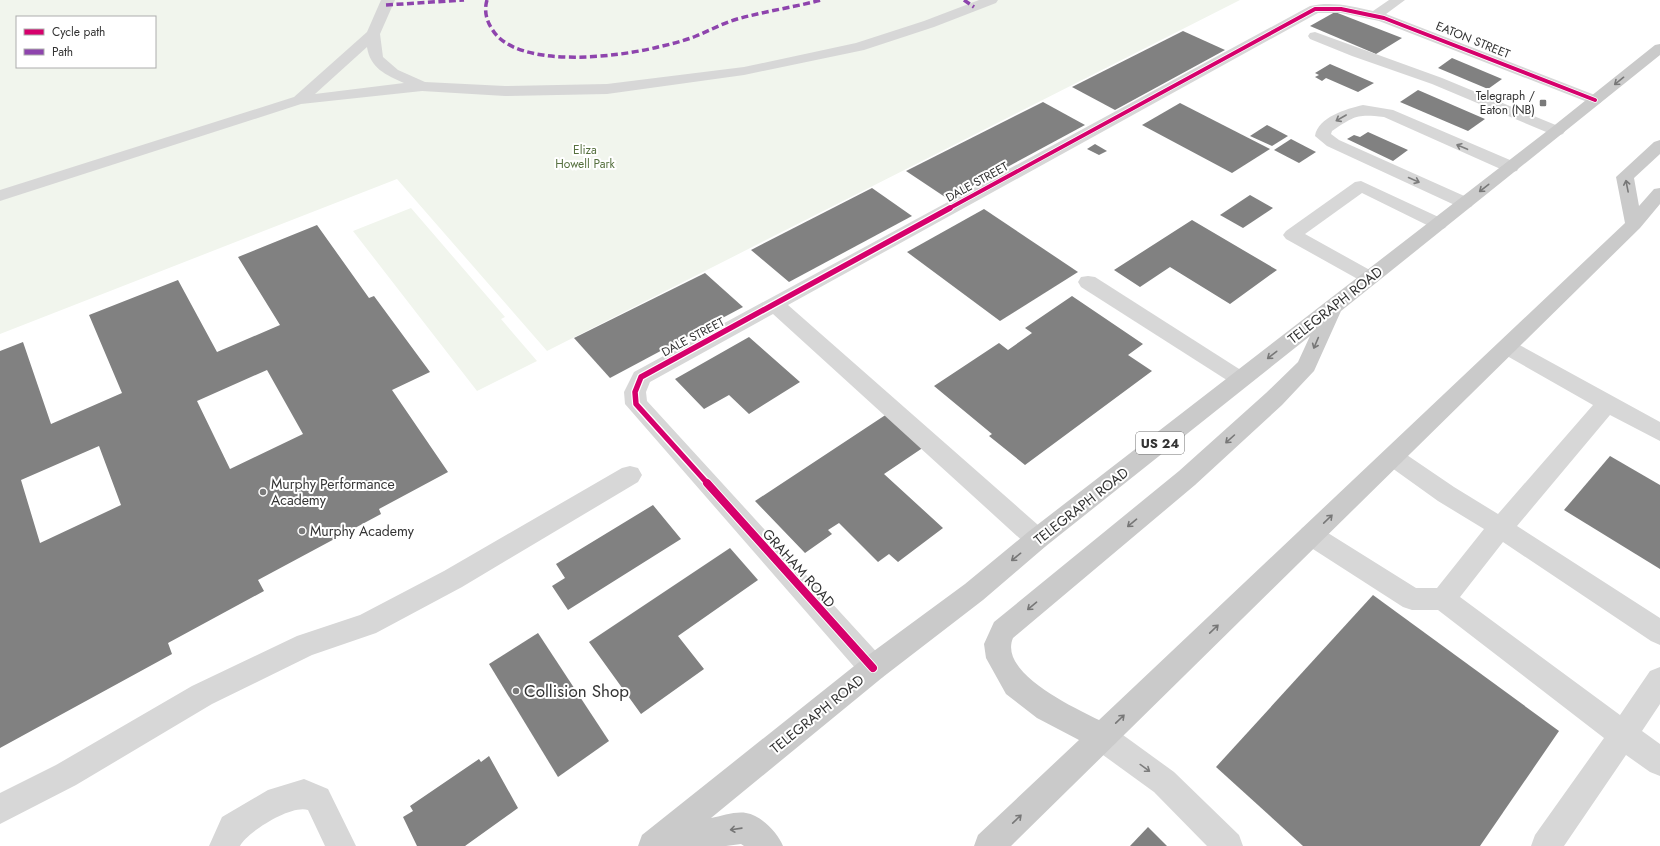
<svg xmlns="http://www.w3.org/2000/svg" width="1660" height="846" font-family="Jost,sans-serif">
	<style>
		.green { fill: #f1f5ed; fill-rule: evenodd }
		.building { fill: #818181; fill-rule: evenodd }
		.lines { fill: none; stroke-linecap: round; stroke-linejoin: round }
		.minor { fill: #d7d7d7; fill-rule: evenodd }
		.major { fill: #cacaca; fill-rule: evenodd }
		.quiet { stroke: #8e44ad; stroke-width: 3.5; stroke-dasharray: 7 3.5; stroke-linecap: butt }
		.cycleway-far2-casing { stroke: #fff; stroke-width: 5.5 }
		.cycleway-far1-casing { stroke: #fff; stroke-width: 8 }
		.cycleway-casing { stroke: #fff; stroke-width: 10 }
		.cycleway-far2 { stroke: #d6006c; stroke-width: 4 }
		.cycleway-far1 { stroke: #d6006c; stroke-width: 5.5 }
		.cycleway { stroke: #d6006c; stroke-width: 8 }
		.oneway { stroke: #777 }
		.oneway2 { stroke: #7d7d7d }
		.poi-dot { fill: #7a7a7a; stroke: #fff; stroke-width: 1.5 }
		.labels { text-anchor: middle; stroke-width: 4; stroke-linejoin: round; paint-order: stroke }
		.far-street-label { font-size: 12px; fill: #333; stroke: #fff }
		.far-poi-label { font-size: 12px; fill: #333; stroke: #fff; text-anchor: end }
		.far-park-label { font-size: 12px; fill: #56703f; stroke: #fff }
		.shield { fill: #fff; stroke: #707070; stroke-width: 1 }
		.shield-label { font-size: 13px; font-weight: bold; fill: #333 }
		.street-label { font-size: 14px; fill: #333; stroke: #fff }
		.poi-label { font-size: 14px; fill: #333; stroke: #fff; text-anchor: start }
		.near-poi-label { font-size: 17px; fill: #333; stroke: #fff; text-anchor: start }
	</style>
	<rect width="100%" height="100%" fill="#fff"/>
	<!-- green -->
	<g class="green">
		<path d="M0 0H1240L547 351 397 179 0 334ZM17 17H155V67H17Z"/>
		<path d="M411 208 505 317 501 319 537 361 477 391 353 231Z"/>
	</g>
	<!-- building -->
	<g class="building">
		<path d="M1335 12 1402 38 1376 54 1310 26Z"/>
		<path d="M1183 31 1225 50 1115 110 1072 87Z"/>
		<path d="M1452 58 1502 79 1488 89 1438 68Z"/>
		<path d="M1330 64 1374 83 1358 92 1326 78 1322 81 1315 77 1319 75 1315 73Z"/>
		<path d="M1418 90 1485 119 1468 131 1400 102Z"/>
		<path d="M1043 102 1085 125 948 199 906 171Z"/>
		<path d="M1180 103 1270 149 1232 173 1142 125Z"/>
		<path d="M1267 125 1288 136 1272 146 1250 136Z"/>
		<path d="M1368 132 1408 150 1393 161 1347 139 1354 135 1360 137Z"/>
		<path d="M1291 139 1316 152 1299 163 1274 150Z"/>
		<path d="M1095 144 1107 151 1099 155 1087 149Z"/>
		<path d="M872 188 912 216 789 282 751 250Z"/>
		<path d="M1250 195 1273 208 1243 228 1220 215Z"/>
		<path d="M984 209 1078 272 1000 321 907 252Z"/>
		<path d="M1192 220 1277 270 1230 304 1170 267 1140 287 1114 270Z"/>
		<path d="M317 225 369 298 374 296 430 372 392 390 448 472 379 509 381 514 258 580 264 591 168 643 172 654 0 748V351L23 342 51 424 122 393 89 315 178 280 217 352 280 325 238 257ZM267 370 303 434 230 469 197 401ZM99 446 121 505 40 543 21 480Z"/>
		<path d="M705 273 743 307 610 378 574 338Z"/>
		<path d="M1072 296 1143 344 1128 355 1152 371 1025 465 989 436 992 434 934 386 999 343 1008 350 1032 333 1025 328Z"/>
		<path d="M749 337 800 382 749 414 729 395 704 409 675 379Z"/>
		<path d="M890 412 927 445 884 474 943 528 898 562 889 554 878 562 839 523 828 530 832 534 805 553 755 501Z"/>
		<path d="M1610 456 1660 485V569L1564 510Z"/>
		<path d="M653 505 681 539 568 610 552 586 565 578 556 564Z"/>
		<path d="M730 548 758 580 678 636 704 669 641 714 589 642Z"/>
		<path d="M1373 595 1559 731 1480 846H1303L1216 767Z"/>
		<path d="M538 633 609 741 558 777 489 664Z"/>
		<path d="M489 756 518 808 465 846H417L403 817 413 811 410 806 479 759 481 762Z"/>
		<path d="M1148 827 1167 846H1130Z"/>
	</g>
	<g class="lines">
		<!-- minor -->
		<g class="minor">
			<path d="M381 0H395L380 34 383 57 398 70 425 82 505 86 607 84 744 67 856 43 924 21 979 0H998L996 3 934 27 864 50 744 75 607 94 505 96 422 91 301 104 0 201V190L294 97 367 32ZM367 47C370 68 386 75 404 83L315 94Z"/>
			<path d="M1389 0H1405L1386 14 1600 97 1603 100 1600 103H1590L1379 21 1341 13H1318L788 305 1046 532 1049 539 1046 546 1037 549 1028 546 773 314 650 382 646 392 647 401 883 659 886 668 883 677 873 681 863 677 625 404 624 392 634 372 1310 6C1331 1 1352 6 1373 11Z"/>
			<path d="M1315 32 1442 78 1563 128 1565 131 1563 134 1557 136 1551 134 1432 84 1352 56 1310 39 1308 36 1310 33Z"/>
			<path d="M1363 105 1393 110 1517 163 1519 167 1517 171 1511 172 1505 171 1384 117C1356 114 1355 116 1332 131L1331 134 1339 140 1471 199 1474 203 1471 207 1465 208 1459 207 1327 146 1315 136C1318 117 1346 109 1363 105Z"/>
			<path d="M1361 181 1445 220 1448 224 1445 228 1439 230 1433 228 1362 193 1305 234 1377 274 1380 278 1377 282 1370 284 1363 282 1286 239 1283 235 1286 231 1355 182Z"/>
			<path d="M1088 276 1095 277 1247 374 1251 379 1247 384 1240 387 1233 384 1081 287 1078 282 1081 277Z"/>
			<path d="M1507 340 1514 342 1660 422V441L1610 415 1517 526 1660 618V645L1651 641 1503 542 1460 597 1620 715 1650 671 1660 667V704L1642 731 1660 744V776L1650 772 1626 755 1564 846H1531L1535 835 1604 738 1438 610H1412L1403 607 1302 542 1299 535 1302 528 1311 525 1320 528 1416 588H1437L1484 529 1438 501 1385 463 1382 457 1385 451 1393 448 1401 451 1454 487 1498 514 1593 405 1500 352 1497 347 1500 342Z"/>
			<path d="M630 466 638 468 642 475 638 482 462 587 376 633 312 655 212 704 76 785 0 824V793L56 765 192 686 297 636 360 615 444 571 622 468Z"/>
			<path d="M1102 723 1112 727 1174 772 1239 835 1243 846H1207L1154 792 1092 747 1088 737 1092 727Z"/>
			<path d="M304 779 328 789 356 846H325L308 810C292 804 247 832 240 846H209L222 817 268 790Z"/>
		</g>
		<!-- major -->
		<path class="major" d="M1660 44V55L1341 311 1314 371 1282 405 1195 485 1013 638C998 673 1075 708 1099 720L1625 223 1616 177 1654 142 1660 140V154L1634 178 1639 206 1654 189 1660 188V204L1640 228 1011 846H974L978 835 1079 740 1037 718 1006 694 986 658 984 644 994 622 1179 471 1266 393 1298 362 1310 336 1046 546 983 600 883 677 711 818C722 816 736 811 746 813 761 815 778 833 783 846H744L741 844 726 846H638L642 835 863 659 965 584 1028 532 1551 128 1655 45Z"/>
		<!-- quiet -->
		<g class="quiet">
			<path d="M487 0C484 10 486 20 492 29 516 70 619 57 658 47 671 44 684 41 696 36 711 30 725 22 741 18 767 11 795 7 821 0"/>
			<path d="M964 0 974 7"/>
			<path d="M386 5 464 0"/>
		</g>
		<!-- cycleway-far2 casing -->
		<g class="cycleway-far2-casing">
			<path id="cycleway-far2" d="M948 209 1315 9H1341L1384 18 1595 100"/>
		</g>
		<!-- cycleway-far1 casing -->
		<g class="cycleway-far1-casing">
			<path id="cycleway-far1" d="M708 484 636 404 635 392 641 377 950 208"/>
		</g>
		<!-- cycleway casing -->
		<g class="cycleway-casing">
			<path id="cycleway" d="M707 483 873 668"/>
		</g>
		<!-- cycleway-far2 -->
		<use href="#cycleway-far2" class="cycleway-far2"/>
		<!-- cycleway-far1 -->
		<use href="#cycleway-far1" class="cycleway-far1"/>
		<!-- cycleway -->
		<use href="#cycleway" class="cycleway"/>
	</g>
	<!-- one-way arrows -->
	<defs><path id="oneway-shaft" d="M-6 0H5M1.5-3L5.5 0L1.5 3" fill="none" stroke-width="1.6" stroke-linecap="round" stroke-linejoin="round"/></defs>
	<g class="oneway">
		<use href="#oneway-shaft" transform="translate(1619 81) rotate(141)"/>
		<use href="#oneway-shaft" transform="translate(1627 186) rotate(-101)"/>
		<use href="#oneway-shaft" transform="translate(1484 188) rotate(142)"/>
		<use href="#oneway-shaft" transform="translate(1316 343) rotate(113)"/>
		<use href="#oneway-shaft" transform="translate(1272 355) rotate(142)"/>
		<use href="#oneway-shaft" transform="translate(1230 439) rotate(138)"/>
		<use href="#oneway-shaft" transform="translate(1328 519) rotate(-44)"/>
		<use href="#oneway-shaft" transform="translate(1132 523) rotate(140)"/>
		<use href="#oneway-shaft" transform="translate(1016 557) rotate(141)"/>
		<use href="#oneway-shaft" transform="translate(1032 606) rotate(140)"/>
		<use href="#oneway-shaft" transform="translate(1214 629) rotate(-44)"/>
		<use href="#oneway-shaft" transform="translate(1120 719) rotate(-44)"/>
		<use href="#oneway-shaft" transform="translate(1017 819) rotate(-44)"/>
		<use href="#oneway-shaft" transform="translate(736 829) rotate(172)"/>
	</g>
	<g class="oneway2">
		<use href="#oneway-shaft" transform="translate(1341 118) rotate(150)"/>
		<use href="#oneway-shaft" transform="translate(1462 147) rotate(-157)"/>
		<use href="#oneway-shaft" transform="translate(1414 180) rotate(24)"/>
		<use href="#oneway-shaft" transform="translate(1145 768) rotate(36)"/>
	</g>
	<!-- markers -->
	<g class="poi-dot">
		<rect x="1539" y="99" width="8" height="8" rx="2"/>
		<circle cx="263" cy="492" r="4"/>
		<circle cx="302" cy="531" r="4"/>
		<circle cx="516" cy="691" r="4"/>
	</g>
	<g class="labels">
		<!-- far-street labels -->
		<g class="far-street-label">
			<text transform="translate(1473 40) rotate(22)" y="4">EATON STREET</text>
			<text transform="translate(977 182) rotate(-29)" y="4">DALE STREET</text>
			<text transform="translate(693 337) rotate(-28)" y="4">DALE STREET</text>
		</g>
		<!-- far-poi labels -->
		<g class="far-poi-label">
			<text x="1535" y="100">Telegraph /<tspan x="1535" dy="14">Eaton (NB)</tspan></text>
		</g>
		<!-- far-park labels -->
		<g class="far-park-label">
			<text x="585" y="154">Eliza<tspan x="585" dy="14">Howell Park</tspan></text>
		</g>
		<!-- shield labels -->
		<rect class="shield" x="1136" y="432" width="48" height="22" rx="3"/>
		<g class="shield-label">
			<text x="1160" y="448">US 24</text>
		</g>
		<!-- street labels -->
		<g class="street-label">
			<text transform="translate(1335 305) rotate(-38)" y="5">TELEGRAPH ROAD</text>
			<text transform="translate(1081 506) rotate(-38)" y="5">TELEGRAPH ROAD</text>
			<text transform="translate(799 568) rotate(48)" y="5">GRAHAM ROAD</text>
			<text transform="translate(817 714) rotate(-39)" y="5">TELEGRAPH ROAD</text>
		</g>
		<!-- poi labels -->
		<g class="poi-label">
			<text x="271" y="489">Murphy Performance<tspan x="271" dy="16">Academy</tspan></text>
			<text x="310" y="536">Murphy Academy</text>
		</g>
		<!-- near-poi labels -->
		<g class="near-poi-label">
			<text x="524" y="697">Collision Shop</text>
		</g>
	</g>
	<!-- legend -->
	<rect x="16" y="16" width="140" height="52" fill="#ffffff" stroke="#adadad"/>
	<rect x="24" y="29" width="20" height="6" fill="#d6006c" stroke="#adadad"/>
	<text x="52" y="36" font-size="12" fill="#333333">Cycle path</text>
	<rect x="24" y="49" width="20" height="6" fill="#8e44ad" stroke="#adadad"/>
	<text x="52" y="56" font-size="12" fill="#333333">Path</text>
</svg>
